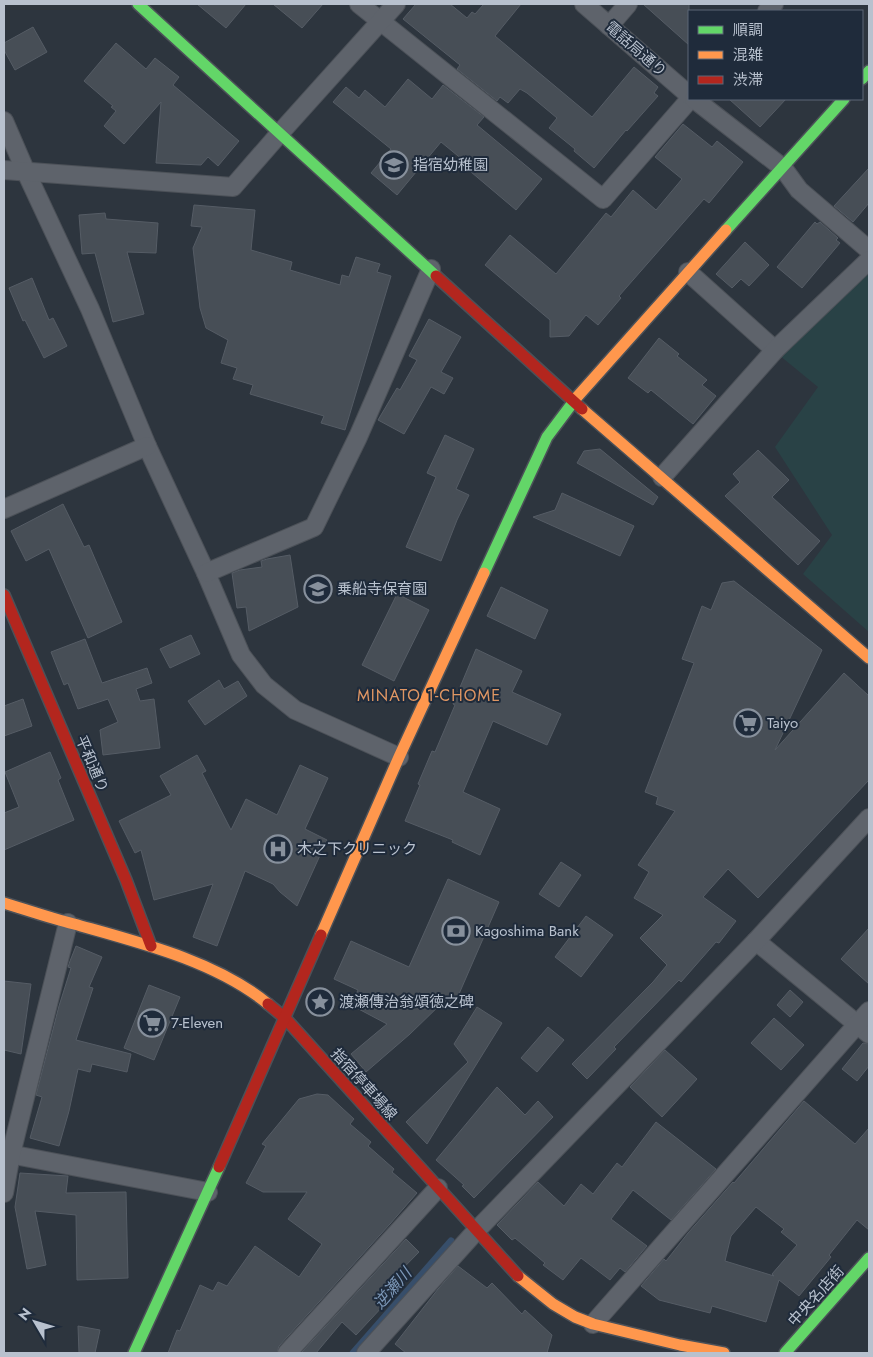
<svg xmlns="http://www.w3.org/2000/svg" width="873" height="1357" font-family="Jost,'Noto Sans JP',sans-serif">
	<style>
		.green { fill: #294246 }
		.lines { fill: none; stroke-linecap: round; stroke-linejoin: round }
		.stream { stroke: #374e6a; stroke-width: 7 }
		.building { fill: #474e56; stroke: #555c65; fill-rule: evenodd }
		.street-casing { stroke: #4c5158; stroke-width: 20 }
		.fast-casing { stroke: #4c5158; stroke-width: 14 }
		.slow-casing { stroke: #4c5158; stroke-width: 14 }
		.jam-casing { stroke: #4c5158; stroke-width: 14 }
		.street { stroke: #5e636b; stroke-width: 18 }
		.fast { stroke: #63d668; stroke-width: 11 }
		.slow { stroke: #ff974d; stroke-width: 11 }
		.jam { stroke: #b3261e; stroke-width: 11 }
		.labels { text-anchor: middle; stroke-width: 4; stroke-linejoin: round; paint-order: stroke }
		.street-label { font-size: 15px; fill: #b8c1ce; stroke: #1f2b3b }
		.poi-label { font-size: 15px; fill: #b8c1ce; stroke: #1f2b3b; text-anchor: start }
		.neighbourhood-label { font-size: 16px; letter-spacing: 1px; fill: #df9663; stroke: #1f2b3b }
		.water-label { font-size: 16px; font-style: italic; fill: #7d98b8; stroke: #1f2b3b }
	</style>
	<rect width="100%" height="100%" fill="#2d353e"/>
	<!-- green -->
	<path class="green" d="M869 270V632L803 574 832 535 775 447 818 387 779 355Z"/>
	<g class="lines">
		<!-- stream -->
		<path class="stream" d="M353 1353 451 1241"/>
	</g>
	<!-- building -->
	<g class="building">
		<path d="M197 4H246L226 28Z"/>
		<path d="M273 4H323L302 28Z"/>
		<path d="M416 4H450L467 18 472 12 475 14 484 4H521L495 36 592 117 634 67 658 87 654 93 658 96 627 131 626 130 594 168 574 151 575 149 549 128 557 118 527 93 520 89 508 103 500 97 497 101 457 69 460 65 403 19Z"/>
		<path d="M643 4H689V45Z"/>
		<path d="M33 27 47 52 15 70 4 50V43Z"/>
		<path d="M116 43 146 69 155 58 179 77 173 85 239 141 218 166 208 157 201 165 156 163 161 102 124 144 104 126 116 111 111 107 113 106 84 81Z"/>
		<path d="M408 79 432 99 443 85 484 117 477 125 542 179 516 210 471 172 474 169 441 142 397 195 371 173 391 149 333 102 346 87 359 98 365 90 385 107Z"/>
		<path d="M729 99H786L760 127Z"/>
		<path d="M683 124 712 147 717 141 743 162 709 203 704 199 619 296 621 298 598 325 586 315 569 336 550 337V320L485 265 510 235 556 274 606 213 611 217 633 190 656 210 682 179 655 157Z"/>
		<path d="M869 168V203L853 222 834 206Z"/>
		<path d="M194 205 255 210 251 250 292 262 290 270 340 285 342 275 349 277 356 257 380 264 377 272 391 276 345 430 321 423 324 416 250 394 253 385 233 379 237 368 221 363 228 340 206 328 200 308 193 248 202 227 191 226Z"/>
		<path d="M105 213 106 219 158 223 156 253 127 252 144 314 113 322 95 253 82 254 79 215Z"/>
		<path d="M815 222 817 224 820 222 838 238 836 240 840 243 802 288 777 267Z"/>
		<path d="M745 242 769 265 749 286 741 279 732 288 716 274Z"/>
		<path d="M32 278 49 320 53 318 67 346 44 358 25 320 23 321 9 288Z"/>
		<path d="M429 319 461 337 441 372 453 378 444 394 431 387 404 434 378 420 397 388 400 390 417 360 409 356Z"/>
		<path d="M659 338 679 354 677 356 707 380 702 385 716 396 693 424 651 390 648 393 628 378Z"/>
		<path d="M445 435 474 449 456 489 469 495 457 520 441 561 406 547 436 477 427 473Z"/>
		<path d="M600 449 658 497 653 505 577 463 584 451Z"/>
		<path d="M758 450 789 480 772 497 820 541 798 565 725 496 740 482 733 474Z"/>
		<path d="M562 493 634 526 620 556 533 517 555 510Z"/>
		<path d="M63 504 84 547 89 545 122 622 88 638 49 549 26 561 11 531Z"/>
		<path d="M290 555 298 607 249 631 246 607 237 608 232 573 240 570 262 567 261 561 267 559Z"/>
		<path d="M734 581 822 650 775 750 844 673 869 696V780L758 898 728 869 703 897 736 921 719 943 716 942 681 982 679 980 614 1047 616 1049 587 1079 572 1064 653 982 667 965 640 938 663 915 634 898 649 872 638 865 675 811 656 804 658 797 645 792 694 663 682 659 702 606 711 610 722 583Z"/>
		<path d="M501 587 548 610 535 639 487 616Z"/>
		<path d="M397 594 429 610 394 681 362 665Z"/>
		<path d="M191 635 200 654 170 668 160 649Z"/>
		<path d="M85 639 102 683 147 668 152 683 136 689 140 701 154 699 160 748 103 755 100 730 118 722 108 699 78 709 68 683 64 685 51 652Z"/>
		<path d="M476 649 522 671 512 692 561 714 547 745 493 721 463 792 500 809 480 855 452 842 453 840 405 821 420 785 418 784 432 751 435 752 455 705 453 704Z"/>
		<path d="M219 680 224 689 238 681 247 696 205 725 188 701Z"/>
		<path d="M23 699 32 726 4 736V706Z"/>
		<path d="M50 752 61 778 58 780 74 820 4 850V813L19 807 5 772Z"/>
		<path d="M197 755 206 771 202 773 231 830 246 799 277 815 300 765 328 778 305 829 327 840 297 906 280 892 273 884 245 871 217 946 193 937 213 884 154 900 141 850 135 853 119 821 171 795 160 776Z"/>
		<path d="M561 862 581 875 559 907 539 894Z"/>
		<path d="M448 879 499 902 452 1010 442 1003 410 1034 366 1072 351 1054 387 1024 351 1005 358 990 334 979 351 941 409 967Z"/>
		<path d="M586 916 613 935 581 977 555 957Z"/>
		<path d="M869 928V984L841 959Z"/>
		<path d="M76 946 102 957 89 987 93 988 76 1040 131 1054 127 1072 92 1064 90 1072 78 1069 69 1111 59 1146 30 1138 42 1097 36 1095 59 1006 71 968 68 967 70 961Z"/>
		<path d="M4 981 31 984 21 1054 4 1050Z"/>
		<path d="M149 985 180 997 154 1060 124 1048Z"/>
		<path d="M790 990 803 1002 790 1017 777 1005Z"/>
		<path d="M477 1007 502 1023 427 1144 406 1122 468 1062 454 1044Z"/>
		<path d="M774 1018 804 1045 781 1070 751 1043Z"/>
		<path d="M548 1027 564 1040 537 1072 521 1058Z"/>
		<path d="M863 1043 869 1044V1066L857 1081 842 1069Z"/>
		<path d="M665 1050 697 1079 662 1117 630 1087Z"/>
		<path d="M497 1087 525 1115 538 1101 553 1117 474 1198 462 1186 464 1185 436 1160Z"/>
		<path d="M317 1094 328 1095 354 1119 350 1124 371 1142 368 1146 394 1169 392 1172 417 1193 390 1224 279 1346 277 1353H168L177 1330 180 1331 200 1285 213 1291 218 1282 227 1286 255 1246 299 1277 322 1244 288 1219 307 1192H263L246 1183 266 1146 262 1144 299 1099Z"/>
		<path d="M804 1101 855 1144 869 1128V1230L857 1220 829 1255 831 1257 799 1296 779 1280 766 1322 712 1306 710 1313 659 1300 641 1286 664 1259 666 1261 688 1233 733 1182 734 1183ZM756 1207 784 1229 781 1232 797 1245 772 1274 774 1276 725 1261 731 1236Z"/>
		<path d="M656 1122 716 1169 671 1220 633 1190 611 1219 647 1246 625 1272 620 1268 610 1280 581 1258 563 1280 543 1265 545 1263 515 1238 512 1240 497 1225 538 1182 564 1206 581 1184 593 1194 617 1163 622 1167Z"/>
		<path d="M20 1173 68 1176 66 1193 126 1192 128 1278 77 1280 76 1215 35 1211 46 1265 27 1269 15 1207Z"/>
		<path d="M406 1239 419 1252 375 1297 384 1305 356 1335 342 1322 316 1353H301Z"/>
		<path d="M458 1266 487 1288 492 1283 522 1314 525 1310 552 1335 547 1353H406L395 1344 438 1289Z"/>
		<path d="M78 1326 100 1330 95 1353H79Z"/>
	</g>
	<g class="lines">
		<!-- street casing -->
		<g class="street-casing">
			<g id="street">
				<path d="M359 4 603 199 690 99"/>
				<path d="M584 4 689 95"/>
				<path d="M767 11 774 4"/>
				<path d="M609 26 628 4"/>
				<path d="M694 99 783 168 799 190 869 250"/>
				<path d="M4 121 26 172 90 309 147 446 206 573 241 655 264 685 295 710 399 757"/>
				<path d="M4 170 233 187 280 133 396 4"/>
				<path d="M688 272 775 350"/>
				<path d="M662 477 775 350 869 260"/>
				<path d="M4 509 147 446"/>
				<path d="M206 573 314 527 358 437 431 269"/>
				<path d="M756 941 869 1034"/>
				<path d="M4 1153 208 1192"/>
				<path d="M4 1193 11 1154 68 923"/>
				<path d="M593 1324 869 1011"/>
				<path d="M287 1353 438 1188"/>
				<path d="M366 1353 476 1231 756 941 869 818"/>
			</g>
		</g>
		<!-- fast casing -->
		<g class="fast-casing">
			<g id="fast">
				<path d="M138 4 436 276"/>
				<path d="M862 79 869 71"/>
				<path d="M726 230 844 99"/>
				<path d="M484 573 547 437 577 397"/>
				<path d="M134 1353 219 1167"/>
				<path d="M785 1353 869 1258"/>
			</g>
		</g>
		<!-- slow casing -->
		<g class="slow-casing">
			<g id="slow">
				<path d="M577 397 726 230"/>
				<path d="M582 409 869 658"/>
				<path d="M4 903C27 910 50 918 74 924 138 942 216 961 268 1004"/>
				<path d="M321 935 399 757 484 573"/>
				<path d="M518 1276 553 1304 575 1317 593 1324 680 1345 724 1353"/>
			</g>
		</g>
		<!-- jam casing -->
		<g class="jam-casing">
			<g id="jam">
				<path d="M436 276 582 409"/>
				<path d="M4 595 126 880 151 946"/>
				<path d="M268 1004 285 1018 518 1276"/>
				<path d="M219 1167 321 935"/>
			</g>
		</g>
		<!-- street -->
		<use href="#street" class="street"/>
		<!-- fast -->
		<use href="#fast" class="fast"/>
		<!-- slow -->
		<use href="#slow" class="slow"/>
		<!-- jam -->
		<use href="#jam" class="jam"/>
	</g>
	<!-- icons -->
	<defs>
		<g id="school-ring" transform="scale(1.4375)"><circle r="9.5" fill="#1f2b3b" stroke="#87909c" stroke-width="1.5"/><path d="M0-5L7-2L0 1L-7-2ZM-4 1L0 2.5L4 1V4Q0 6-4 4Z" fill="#87909c"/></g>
		<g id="supermarket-ring" transform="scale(1.4375)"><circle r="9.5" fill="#1f2b3b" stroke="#87909c" stroke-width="1.5"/><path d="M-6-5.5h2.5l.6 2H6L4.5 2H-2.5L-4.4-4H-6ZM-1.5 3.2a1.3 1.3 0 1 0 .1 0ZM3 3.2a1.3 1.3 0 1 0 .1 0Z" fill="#87909c"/></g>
		<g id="hospital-ring" transform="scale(1.4375)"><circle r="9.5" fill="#1f2b3b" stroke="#87909c" stroke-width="1.5"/><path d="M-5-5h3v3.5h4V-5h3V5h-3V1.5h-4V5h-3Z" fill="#87909c"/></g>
		<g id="bank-ring" transform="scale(1.4375)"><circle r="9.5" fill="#1f2b3b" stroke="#87909c" stroke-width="1.5"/><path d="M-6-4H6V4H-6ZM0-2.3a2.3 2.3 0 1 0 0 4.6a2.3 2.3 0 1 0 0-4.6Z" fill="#87909c"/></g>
		<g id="sight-ring" transform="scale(1.4375)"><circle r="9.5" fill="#1f2b3b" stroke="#87909c" stroke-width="1.5"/><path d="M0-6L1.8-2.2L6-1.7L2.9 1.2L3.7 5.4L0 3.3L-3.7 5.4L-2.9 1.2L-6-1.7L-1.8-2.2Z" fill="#87909c"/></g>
	</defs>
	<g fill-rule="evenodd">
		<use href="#school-ring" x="394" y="165"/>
		<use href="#school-ring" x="318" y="589"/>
		<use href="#supermarket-ring" x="748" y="723"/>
		<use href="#hospital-ring" x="278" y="849"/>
		<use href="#bank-ring" x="456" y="931"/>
		<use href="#sight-ring" x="320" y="1002"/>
		<use href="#supermarket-ring" x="152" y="1023"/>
	</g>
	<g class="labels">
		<!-- street labels -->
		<g class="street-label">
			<text transform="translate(636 49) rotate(41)" y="5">電話局通り</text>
			<text transform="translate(92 764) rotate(67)" y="5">平和通り</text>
			<text transform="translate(364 1084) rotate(48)" y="5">指宿停車場線</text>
			<text transform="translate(816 1296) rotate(-48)" y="5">中央名店街</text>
		</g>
		<!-- poi labels -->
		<g class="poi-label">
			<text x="413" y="170">指宿幼稚園</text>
			<text x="337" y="594">乗船寺保育園</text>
			<text x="767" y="728">Taiyo</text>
			<text x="297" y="854">木之下クリニック</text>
			<text x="475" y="936">Kagoshima Bank</text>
			<text x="339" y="1007">渡瀬傳治翁頌徳之碑</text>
			<text x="171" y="1028">7-Eleven</text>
		</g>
		<!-- neighbourhood labels -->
		<g class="neighbourhood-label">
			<text x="429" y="701">MINATO 1-CHOME</text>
		</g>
		<!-- water labels -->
		<g class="water-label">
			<text transform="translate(392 1288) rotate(-49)" y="6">逆瀬川</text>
		</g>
	</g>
	<!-- border -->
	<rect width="873" height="1357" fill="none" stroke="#b8c1ce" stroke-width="10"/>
	<!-- legend -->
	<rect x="688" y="10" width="175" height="90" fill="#1f2b3b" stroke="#5c6776"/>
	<rect x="698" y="26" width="25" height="8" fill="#63d668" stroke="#5c6776"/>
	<text x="733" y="35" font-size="15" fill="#b8c1ce">順調</text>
	<rect x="698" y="51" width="25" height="8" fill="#ff974d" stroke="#5c6776"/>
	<text x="733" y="60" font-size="15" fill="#b8c1ce">混雑</text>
	<rect x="698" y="76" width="25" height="8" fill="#b3261e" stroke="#5c6776"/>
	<text x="733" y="85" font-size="15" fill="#b8c1ce">渋滞</text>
	<!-- north arrow -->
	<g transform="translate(35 1322) rotate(308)" stroke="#1f2b3b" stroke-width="4" paint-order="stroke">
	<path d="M0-4L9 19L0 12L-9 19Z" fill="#b8c1ce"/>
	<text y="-8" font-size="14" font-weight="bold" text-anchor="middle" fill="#b8c1ce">N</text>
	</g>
</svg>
